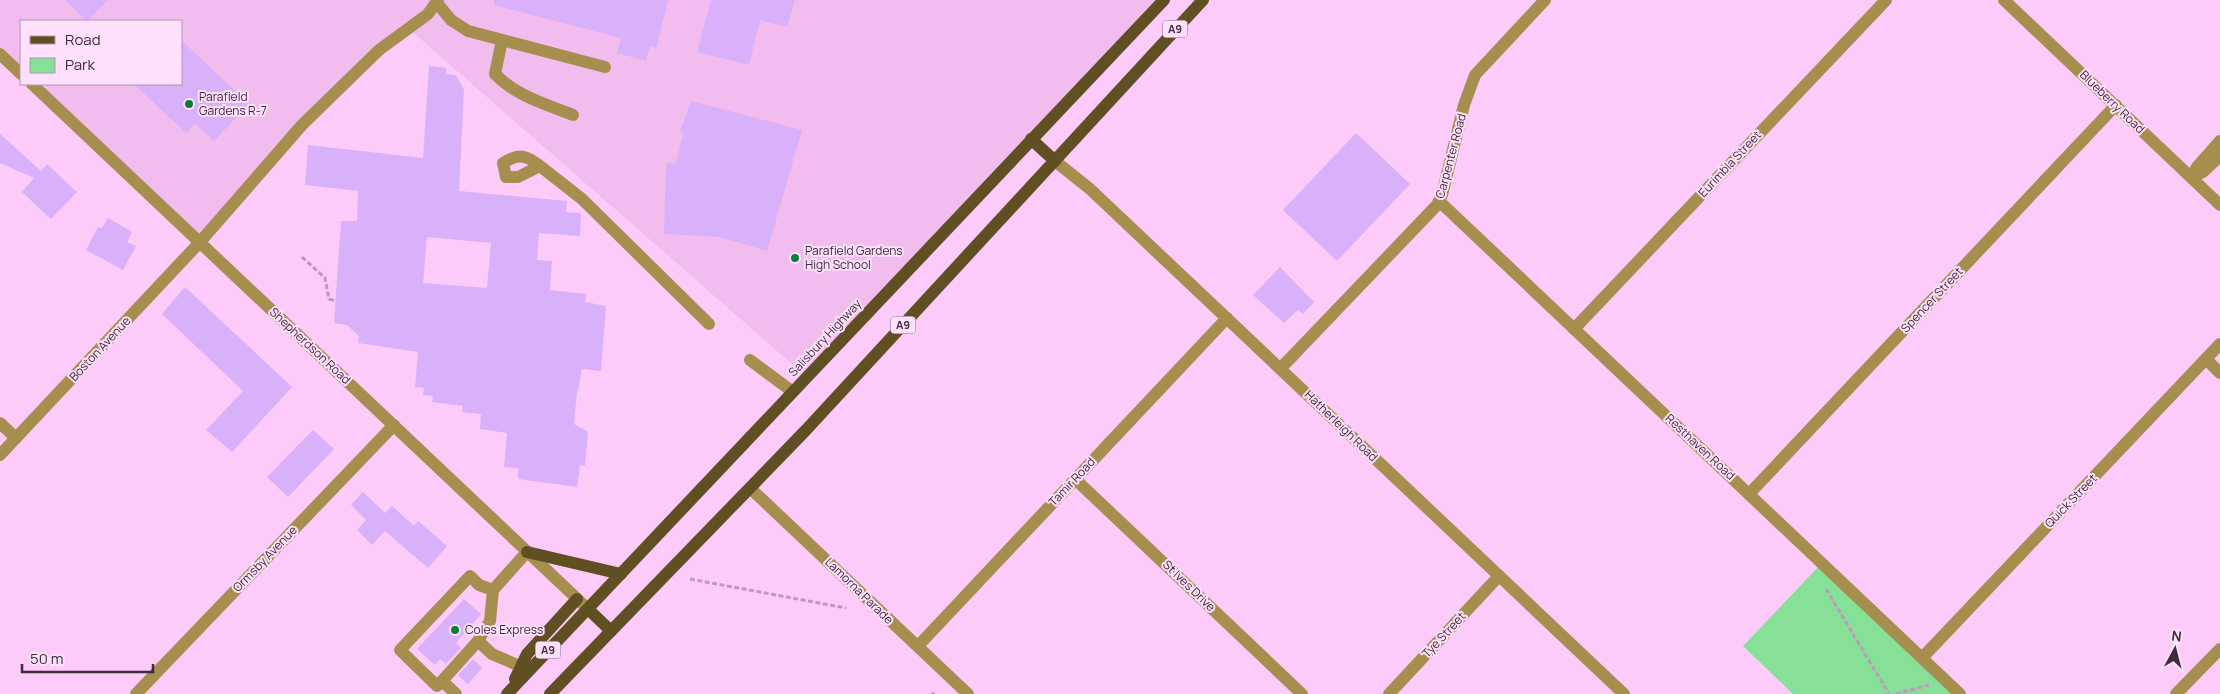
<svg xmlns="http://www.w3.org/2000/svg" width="2220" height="694" font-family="Manrope,sans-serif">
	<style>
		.built { fill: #f2bcee }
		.green { fill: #86e097 }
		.building { fill: #d9b0fa; fill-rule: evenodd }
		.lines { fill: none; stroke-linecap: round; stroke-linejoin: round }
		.path { stroke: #c098bd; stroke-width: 3; stroke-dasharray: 5 2.5; stroke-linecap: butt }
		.minor { stroke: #a68e4e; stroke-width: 12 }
		.major { stroke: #604f22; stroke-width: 12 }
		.poi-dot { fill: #077e35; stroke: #fee0fc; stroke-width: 2 }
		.labels { text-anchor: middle; stroke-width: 4; stroke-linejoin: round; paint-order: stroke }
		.shield { fill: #fee0fc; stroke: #786176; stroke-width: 1 }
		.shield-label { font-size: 11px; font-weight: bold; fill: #3e2b3c }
		.poi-label { font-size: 12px; fill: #3e2b3c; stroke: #fee0fc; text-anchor: start }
		.street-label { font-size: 12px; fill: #3e2b3c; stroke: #fee0fc }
	</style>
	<rect width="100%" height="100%" fill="#fdcbf9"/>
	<!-- built -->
	<path class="built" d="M0 0H1164L807 377 408 28 379 50 200 242 32 84H181V21H21V74L0 54Z"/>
	<!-- green -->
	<path class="green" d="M1822 563 1960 694H1793L1743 646Z"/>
	<!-- building -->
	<g class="building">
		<path d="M65 0H108L87 21Z"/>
		<path d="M494 0H668L656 48 650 46 646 61 617 53 621 38 494 5Z"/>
		<path d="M711 0H795L787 27 760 20 749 65 697 52Z"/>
		<path d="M181 40 249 104 214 141 195 123 186 133 134 84H181Z"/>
		<path d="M429 66 446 68V74L456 75 464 90 459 191 567 201 566 212 581 213 580 236 539 233 537 260 552 261 550 290 586 294 585 302 606 306 601 371 582 369 578 391H577L574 424 588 432 585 466 580 465 577 487 518 479V468L504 467 507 433 480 429 481 414 462 412 463 406 432 402 433 396 423 395 424 388 415 387 418 352 358 343 359 336 347 325 334 323 341 221H357L358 191 305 185 308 145 423 158ZM427 237 491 243 487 288 423 283Z"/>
		<path d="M691 101 802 130 767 251 720 237 664 234 666 163 676 164 683 133 680 132Z"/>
		<path d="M1356 133 1410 184 1337 261 1283 210Z"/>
		<path d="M0 134 41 171 47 164 77 192 51 219 22 192 34 178 0 163Z"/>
		<path d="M108 218 132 232 127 242 136 246 123 270 86 250 98 227 102 228Z"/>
		<path d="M1280 267 1314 302 1303 314 1298 310 1284 323 1253 295Z"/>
		<path d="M185 287 292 387 232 452 206 430 243 391 162 314Z"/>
		<path d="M313 430 334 449 288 497 267 477Z"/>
		<path d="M363 492 385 513 392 506 414 526 418 521 447 546 428 568 385 531 372 545 357 530 366 520 351 505Z"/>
		<path d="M464 599 481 614 456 643 461 648 446 664 440 659 435 665 417 649Z"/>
		<path d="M473 659 482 668 468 684 458 675Z"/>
	</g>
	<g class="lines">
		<!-- path -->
		<g class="path">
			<path d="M302 257 325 278 329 299 336 301"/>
			<path d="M690 579 846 608"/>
			<path d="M1826 589 1889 694"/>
			<path d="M933 694V692"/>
			<path d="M1896 694 1929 685"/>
		</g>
		<!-- minor -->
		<g class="minor">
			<path d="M2004 0 2220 205"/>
			<path d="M437 3 451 20 468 31 605 67"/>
			<path d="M502 40 495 74C516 96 545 104 573 115"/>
			<path d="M0 54 21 74"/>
			<path d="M32 84 588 609"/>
			<path d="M1055 161 1090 189 1624 694"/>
			<path d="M540 166C526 155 519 153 503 163L506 177H518L540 166 582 199 709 324"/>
			<path d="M2197 175 2203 172 2220 156"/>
			<path d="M2191 177 2197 167 2220 141"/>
			<path d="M1439 201 1960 694"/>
			<path d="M1574 329 1886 0"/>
			<path d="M2206 359 2220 373"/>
			<path d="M750 360 793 392"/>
			<path d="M1281 368 1437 205 1442 195 1464 105 1475 75 1545 0"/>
			<path d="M0 423 16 438"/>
			<path d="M0 455 200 242 302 125 379 50 428 14 438 0"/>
			<path d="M1075 479 1302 694"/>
			<path d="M750 488 968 694"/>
			<path d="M1749 494 2116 105"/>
			<path d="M478 641 490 621 493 590 527 552"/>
			<path d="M918 646 1227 318"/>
			<path d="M1922 658 2220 344"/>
			<path d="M442 681 437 686 400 650 470 576 479 585 493 590"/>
			<path d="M136 694 394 425"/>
			<path d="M456 694 442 681 478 641 492 654 529 670"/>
			<path d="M1389 694 1499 576"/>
			<path d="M2176 694 2220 649"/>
		</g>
		<!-- major -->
		<g class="major">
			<path d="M1031 139 1055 161"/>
			<path d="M527 552 621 574"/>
			<path d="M588 609 611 631"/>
			<path d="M515 679 527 654 577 599"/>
			<path d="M507 694 1164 0"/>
			<path d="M550 694 806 430 1203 0"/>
		</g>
	</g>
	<!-- markers -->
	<g class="poi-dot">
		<circle cx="189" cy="104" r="5"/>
		<circle cx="795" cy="258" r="5"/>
		<circle cx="455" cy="630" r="5"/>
	</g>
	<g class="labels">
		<!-- shield labels -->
		<g class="shield">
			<rect x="1162.5" y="20.5" width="25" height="17" rx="4"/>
			<rect x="890.5" y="316.5" width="25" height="17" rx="4"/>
			<rect x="535.5" y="641.5" width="25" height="17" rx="4"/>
		</g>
		<g class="shield-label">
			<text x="1175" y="33">A9</text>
			<text x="903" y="329">A9</text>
			<text x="548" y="654">A9</text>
		</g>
		<!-- poi labels -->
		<g class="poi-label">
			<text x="199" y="101">Parafield<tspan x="199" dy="14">Gardens R-7</tspan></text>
			<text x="805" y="255">Parafield Gardens<tspan x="805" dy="14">High School</tspan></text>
			<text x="465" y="634">Coles Express</text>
		</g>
		<!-- street labels -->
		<g class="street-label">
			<text transform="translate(2112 102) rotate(44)" y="4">Blueberry Road</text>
			<text transform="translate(1451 156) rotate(-75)" y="4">Carpenter Road</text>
			<text transform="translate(1730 164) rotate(-47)" y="4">Eurimbla Street</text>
			<text transform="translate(1932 300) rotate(-47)" y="4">Spencer Street</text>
			<text transform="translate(825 338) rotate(-47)" y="4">Salisbury Highway</text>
			<text transform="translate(310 346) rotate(43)" y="4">Shepherdson Road</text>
			<text transform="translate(100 349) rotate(-47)" y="4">Boston Avenue</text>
			<text transform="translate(1341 426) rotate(44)" y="4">Hatherleigh Road</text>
			<text transform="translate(1700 447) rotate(43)" y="4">Resthaven Road</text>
			<text transform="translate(1072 482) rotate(-47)" y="4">Tamir Road</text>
			<text transform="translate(2071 501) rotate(-46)" y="4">Quick Street</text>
			<text transform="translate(265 559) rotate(-46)" y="4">Ormsby Avenue</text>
			<text transform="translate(1189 586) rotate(44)" y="4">St Ives Drive</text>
			<text transform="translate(859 591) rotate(44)" y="4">Lamorna Parade</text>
			<text transform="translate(1444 635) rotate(-47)" y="4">Tye Street</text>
		</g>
	</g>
	<!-- legend -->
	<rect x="20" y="20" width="162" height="65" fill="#fee0fc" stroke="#b198af"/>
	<rect x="30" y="36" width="25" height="8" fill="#604f22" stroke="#b198af"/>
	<text x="65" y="45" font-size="15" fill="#3e2b3c">Road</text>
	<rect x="30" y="58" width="25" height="15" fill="#86e097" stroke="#b198af"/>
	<text x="65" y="70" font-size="15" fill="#3e2b3c">Park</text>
	<!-- north arrow -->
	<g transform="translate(2175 649) rotate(7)" stroke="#fee0fc" stroke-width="4" paint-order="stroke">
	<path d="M0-4L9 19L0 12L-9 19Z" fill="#3e2b3c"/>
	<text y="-8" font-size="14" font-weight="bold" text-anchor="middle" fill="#3e2b3c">N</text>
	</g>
	<!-- scale -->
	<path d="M22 664v8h131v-8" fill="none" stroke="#3e2b3c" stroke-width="2.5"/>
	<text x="30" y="664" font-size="15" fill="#3e2b3c" stroke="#fee0fc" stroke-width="4" paint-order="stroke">50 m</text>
</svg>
